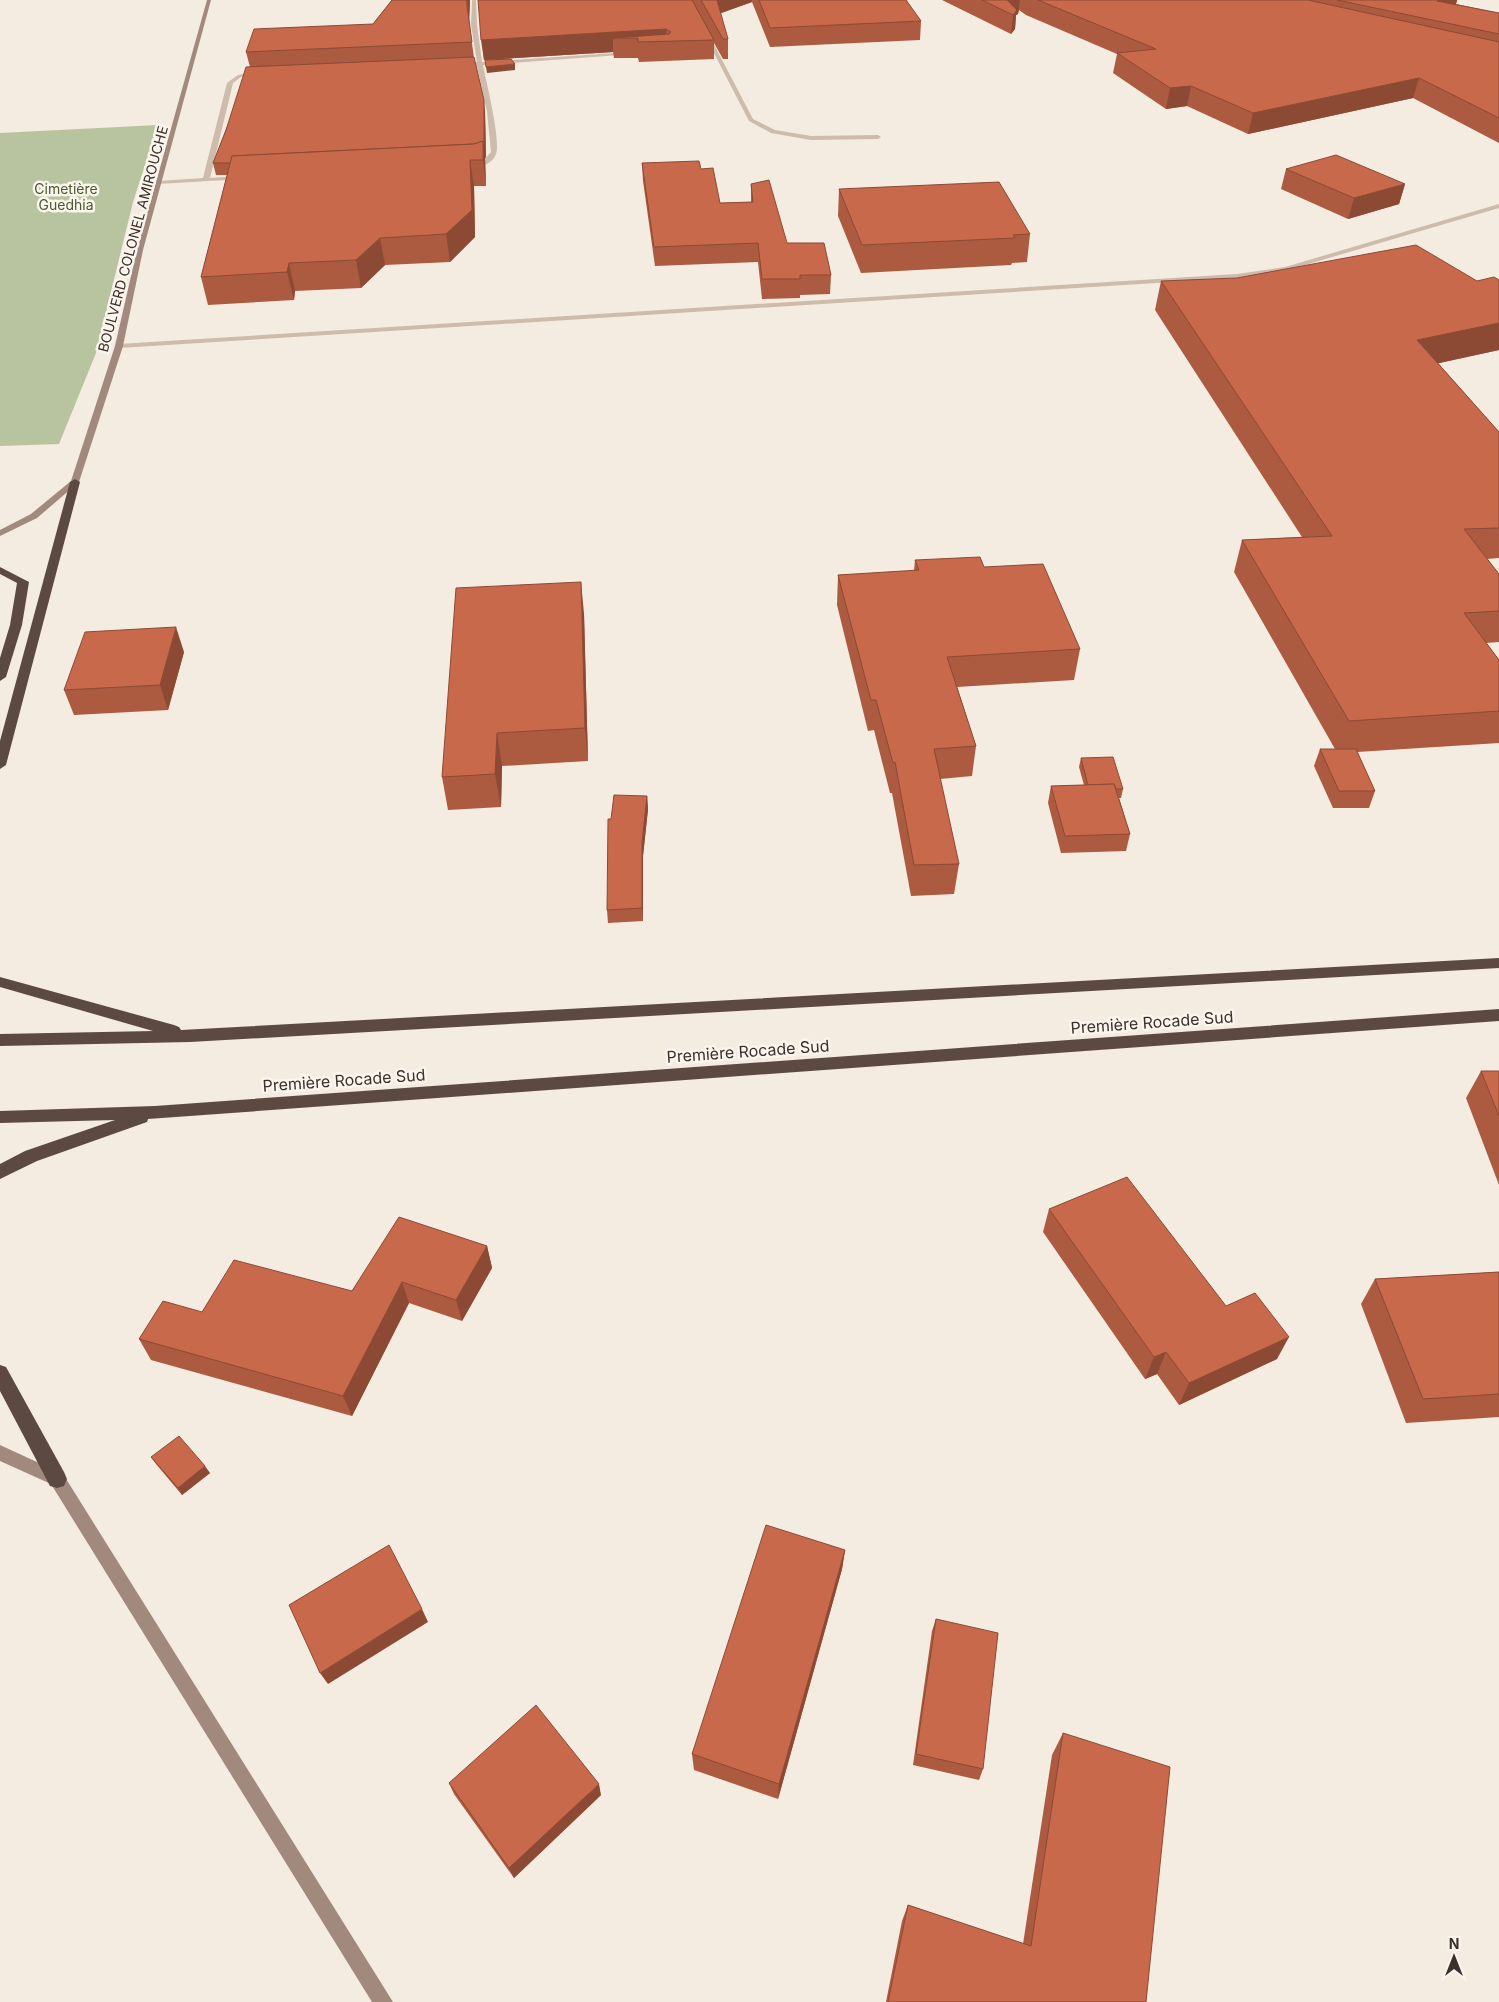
<svg xmlns="http://www.w3.org/2000/svg" width="1499" height="2002" font-family="Inter,sans-serif">
	<style>
		.green { fill: #b8c4a0 }
		.lines { fill: none; stroke-linecap: round; stroke-linejoin: round }
		.lane { fill: #cdbbac; fill-rule: evenodd }
		.street { fill: #cdbbac; fill-rule: evenodd }
		.secondary { fill: #a18a7d; fill-rule: evenodd }
		.highway { fill: #5c4a42; fill-rule: evenodd }
		.wall { fill: #ac5a40 }
		.shaded-wall { fill: #8c4a34 }
		.building { fill: #c8694b; stroke: #8c4a34 }
		.labels { text-anchor: middle; stroke-width: 5; stroke-linejoin: round; paint-order: stroke }
		.far-park-label { font-size: 14px; fill: #4a5a2e; stroke: #fbf5ee }
		.far-street-label { font-size: 14px; fill: #3b302b; stroke: #fbf5ee }
		.street-label { font-size: 16px; fill: #3b302b; stroke: #fbf5ee }
	</style>
	<rect width="100%" height="100%" fill="#f4ebe1"/>
	<!-- green -->
	<path class="green" d="M158 125 133 202 96 353 59 444 0 446V133Z"/>
	<g class="lines">
		<!-- lane -->
		<g class="lane">
			<path d="M472 0H476L477 25 482 62 630 52 633 54 483 65C486 81 501 141 496 154 492 165 477 169 467 168V166L482 162 491 152 487 112 477 66 460 67 457 65 477 62 471 25Z"/>
			<path d="M704 34 709 35 753 119 775 130 811 136 878 135 881 137 878 139 811 140 771 133 749 121Z"/>
			<path d="M260 71 262 74 241 77 233 83 210 178 242 176 245 178 244 179 157 184V182L159 181 203 178 227 83 238 75Z"/>
		</g>
		<!-- street -->
		<path class="street" d="M1499 204V208L1288 270 1237 278 119 348 115 346 119 344 1237 274 1285 267Z"/>
		<!-- secondary -->
		<g class="secondary">
			<path d="M207 0H211L143 250 123 346 79 482 37 518 0 536V530L31 514 71 481 115 346 137 250Z"/>
			<path d="M0 1445 63 1474 393 2002H372L51 1484 0 1461Z"/>
		</g>
		<!-- highway -->
		<g class="highway">
			<path d="M75 479 80 482 6 765 0 769V741L70 482Z"/>
			<path d="M0 567 29 582 22 625 6 677 0 681V658L10 625 17 583 0 574Z"/>
			<path d="M1499 958V968L190 1042 0 1046V1034L153 1031 0 987V977L174 1025 179 1027 181 1030Z"/>
			<path d="M1499 1009V1021L148 1119 147 1122 37 1161 0 1179V1164L25 1151 115 1120 0 1123V1111L155 1106Z"/>
			<path d="M0 1365 6 1367 64 1472 67 1479 64 1486 57 1488 50 1486 0 1391Z"/>
		</g>
	</g>
	<!-- wall -->
	<g class="wall">
		<path d="M392 0H470L469 21 474 58 485 112 486 157 485 158 486 186H474L475 237 450 262 385 265 361 288 295 291 294 300 208 305 201 277 227 175H216L213 163 250 67 246 52 373 24Z"/>
		<path d="M478 0H906L921 21 920 40 770 47 752 2 720 13 728 39V59H723L714 43V59L639 62 638 58H614L613 52 484 60Z"/>
		<path d="M942 0H1457L1456 4 1499 13V143L1413 98 1248 134 1187 106 1166 109 1113 73 1117 54 1026 15 1019 10 1018 14 1016 15 1015 29 1011 34Z"/>
		<path d="M642 163 701 169 720 203 751 202V184L787 243 831 275 830 294 800 295V298L762 299 758 262 655 266 643 181Z"/>
		<path d="M1286 169 1405 184 1399 204 1348 219 1281 189Z"/>
		<path d="M839 189 1030 234 1027 262 1012 263 1011 265 861 273 838 216Z"/>
		<path d="M1499 280V350L1438 363 1499 432V558L1487 559 1499 574V642L1486 643 1499 660V743L1357 752 1375 791 1369 808H1333L1314 766 1320 749H1335L1234 572 1242 540 1302 537 1155 310 1161 281H1477Z"/>
		<path d="M915 560 984 567 1080 649 1074 680 957 687 976 746 972 776 940 779 959 864 954 894 911 896 892 793H890L874 730 868 731 837 605 838 575 914 571Z"/>
		<path d="M584 614 588 761 502 766 501 807 448 810 442 777Z"/>
		<path d="M184 652 168 710 74 715 64 690Z"/>
		<path d="M1081 758 1123 789 1121 798H1119L1130 834 1126 851 1061 853 1048 803 1051 786 1084 785 1079 767Z"/>
		<path d="M647 796 648 809 643 856V921L608 923 607 910 611 819Z"/>
		<path d="M1481 1071H1499V1185L1466 1098Z"/>
		<path d="M1049 1209 1277 1359 1179 1405 1157 1374 1145 1379 1043 1232Z"/>
		<path d="M487 1246 492 1268 462 1321 409 1303 352 1416 151 1360 139 1339 202 1312 352 1291Z"/>
		<path d="M1499 1272V1417L1406 1423 1361 1304 1375 1279Z"/>
		<path d="M151 1457 210 1473 182 1495 156 1464Z"/>
		<path d="M845 1550 842 1569 778 1799 694 1770 692 1754Z"/>
		<path d="M936 1619 983 1769 979 1780 913 1765 932 1631Z"/>
		<path d="M1063 1733 1146 2002H886L902 1921 908 1905 1023 1944 1052 1755Z"/>
		<path d="M449 1783 601 1795 514 1878 454 1794Z"/>
	</g>
	<!-- shaded-wall -->
	<g class="shaded-wall">
		<path d="M467 0H470L469 25 467 6Z"/>
		<path d="M715 0H752V2L716 15Z"/>
		<path d="M1004 0H1020L1018 14 1016 15 1015 29 1011 34 1013 15Z"/>
		<path d="M1438 0H1457L1456 4 1437 1Z"/>
		<path d="M666 29 667 41 638 38H613V52L484 60 481 40Z"/>
		<path d="M515 64V70L487 73 486 67Z"/>
		<path d="M1419 78 1413 98 1248 134 1253 113Z"/>
		<path d="M1191 86 1187 106 1166 109 1170 88Z"/>
		<path d="M484 100 485 112 486 157 485 158 486 186 483 159Z"/>
		<path d="M470 160 474 186 475 237 450 262 446 234Z"/>
		<path d="M1405 184 1399 204 1348 219 1354 198Z"/>
		<path d="M380 238 385 265 361 288 356 260Z"/>
		<path d="M289 263 295 291 294 300 287 272Z"/>
		<path d="M1499 323V350L1408 370 1417 340Z"/>
		<path d="M581 582 584 614 588 761 585 728Z"/>
		<path d="M176 627 184 652 168 710 160 685Z"/>
		<path d="M497 733 502 766 501 807 495 774Z"/>
		<path d="M647 796 648 809 643 856V921L642 908V843Z"/>
		<path d="M487 1246 492 1268 462 1321 456 1300Z"/>
		<path d="M402 1282 409 1303 352 1416 343 1396Z"/>
		<path d="M1289 1337 1277 1359 1179 1405 1189 1383Z"/>
		<path d="M1166 1352 1157 1374 1145 1379 1154 1357Z"/>
		<path d="M205 1466 210 1473 182 1495 178 1488Z"/>
		<path d="M845 1550 842 1569 778 1799 779 1784Z"/>
		<path d="M422 1609 428 1622 328 1684 320 1673Z"/>
		<path d="M599 1784 601 1795 514 1878 509 1868Z"/>
	</g>
	<!-- building -->
	<g class="building">
		<path d="M392 0H467V6L472 42 246 52 254 29 373 24Z"/>
		<path d="M478 0H692L714 40 638 42V38H613L669 34 671 32 666 29 481 40Z"/>
		<path d="M701 0H717L728 39H723Z"/>
		<path d="M759 0H906L921 21 770 28Z"/>
		<path d="M982 0H1007L1017 10 1013 15Z"/>
		<path d="M1038 0H1308L1499 42V118L1419 78 1253 113 1191 86 1170 88 1117 53 1156 49Z"/>
		<path d="M1337 0H1438L1437 1 1499 13V34Z"/>
		<path d="M474 57 484 100V145L483 146V141L474 144 232 156 231 163H213L226 130 246 67Z"/>
		<path d="M511 59 515 64 486 67 485 60Z"/>
		<path d="M483 141V160H470L472 210 446 234 380 238 356 260 289 263 287 272 201 277 232 156 474 144Z"/>
		<path d="M1336 155 1405 184 1354 198 1286 169Z"/>
		<path d="M699 161 701 169 713 168 720 203 753 202 751 184 769 180 787 243H824L831 275H800V279H762L758 243 654 247 642 163Z"/>
		<path d="M999 182 1030 234 1013 235 1015 238 862 245 839 189Z"/>
		<path d="M1416 245 1477 281 1494 277 1499 280V323L1417 340 1499 432V528L1464 529 1499 574V611L1464 613 1499 660V711L1349 721 1242 540 1332 536 1161 281 1237 278Z"/>
		<path d="M980 557 984 567 1043 564 1080 649 947 657 976 746 934 749 959 864 914 865 895 762 893 763 876 700H871L838 575 919 570 915 560Z"/>
		<path d="M581 582 585 728 497 733 495 774 442 777 456 588Z"/>
		<path d="M176 627 160 685 64 690 85 632Z"/>
		<path d="M1320 749H1356L1375 791H1339Z"/>
		<path d="M1113 757 1123 789H1116L1114 784 1088 785 1081 758Z"/>
		<path d="M1114 784 1130 834 1065 836 1051 786Z"/>
		<path d="M614 795 647 796 642 843V908L607 910 608 819H611Z"/>
		<path d="M1481 1071H1499V1116Z"/>
		<path d="M1127 1177 1226 1306 1255 1293 1289 1337 1189 1383 1166 1352 1154 1357 1049 1209Z"/>
		<path d="M399 1217 487 1246 456 1300 402 1282 343 1396 139 1339 163 1301 202 1312 234 1260 352 1291Z"/>
		<path d="M1499 1272V1394L1423 1399 1375 1279Z"/>
		<path d="M179 1436 205 1466 178 1488 151 1457Z"/>
		<path d="M766 1525 845 1550 779 1784 692 1754Z"/>
		<path d="M389 1545 422 1609 320 1673 289 1605Z"/>
		<path d="M936 1619 998 1633 983 1769 916 1754Z"/>
		<path d="M536 1705 599 1784 509 1868 449 1783Z"/>
		<path d="M1063 1733 1170 1767 1146 2002H888L908 1905 1031 1946Z"/>
	</g>
	<g class="labels">
		<!-- far-park labels -->
		<g class="far-park-label">
			<text x="66" y="194">Cimetière<tspan x="66" dy="16">Guedhia</tspan></text>
		</g>
		<!-- far-street labels -->
		<g class="far-street-label">
			<text transform="translate(133 239) rotate(-75)" y="5">BOULVERD COLONEL AMIROUCHE</text>
		</g>
		<!-- street labels -->
		<g class="street-label">
			<text transform="translate(1152 1022) rotate(-4)" y="6">Première Rocade Sud</text>
			<text transform="translate(748 1051) rotate(-4)" y="6">Première Rocade Sud</text>
			<text transform="translate(344 1080) rotate(-4)" y="6">Première Rocade Sud</text>
		</g>
	</g>
	<!-- north arrow -->
	<g transform="translate(1454 1957)" stroke="#fbf5ee" stroke-width="4" paint-order="stroke">
	<path d="M0-4L9 19L0 12L-9 19Z" fill="#3b302b"/>
	<text y="-8" font-size="14" font-weight="bold" text-anchor="middle" fill="#3b302b">N</text>
	</g>
</svg>
